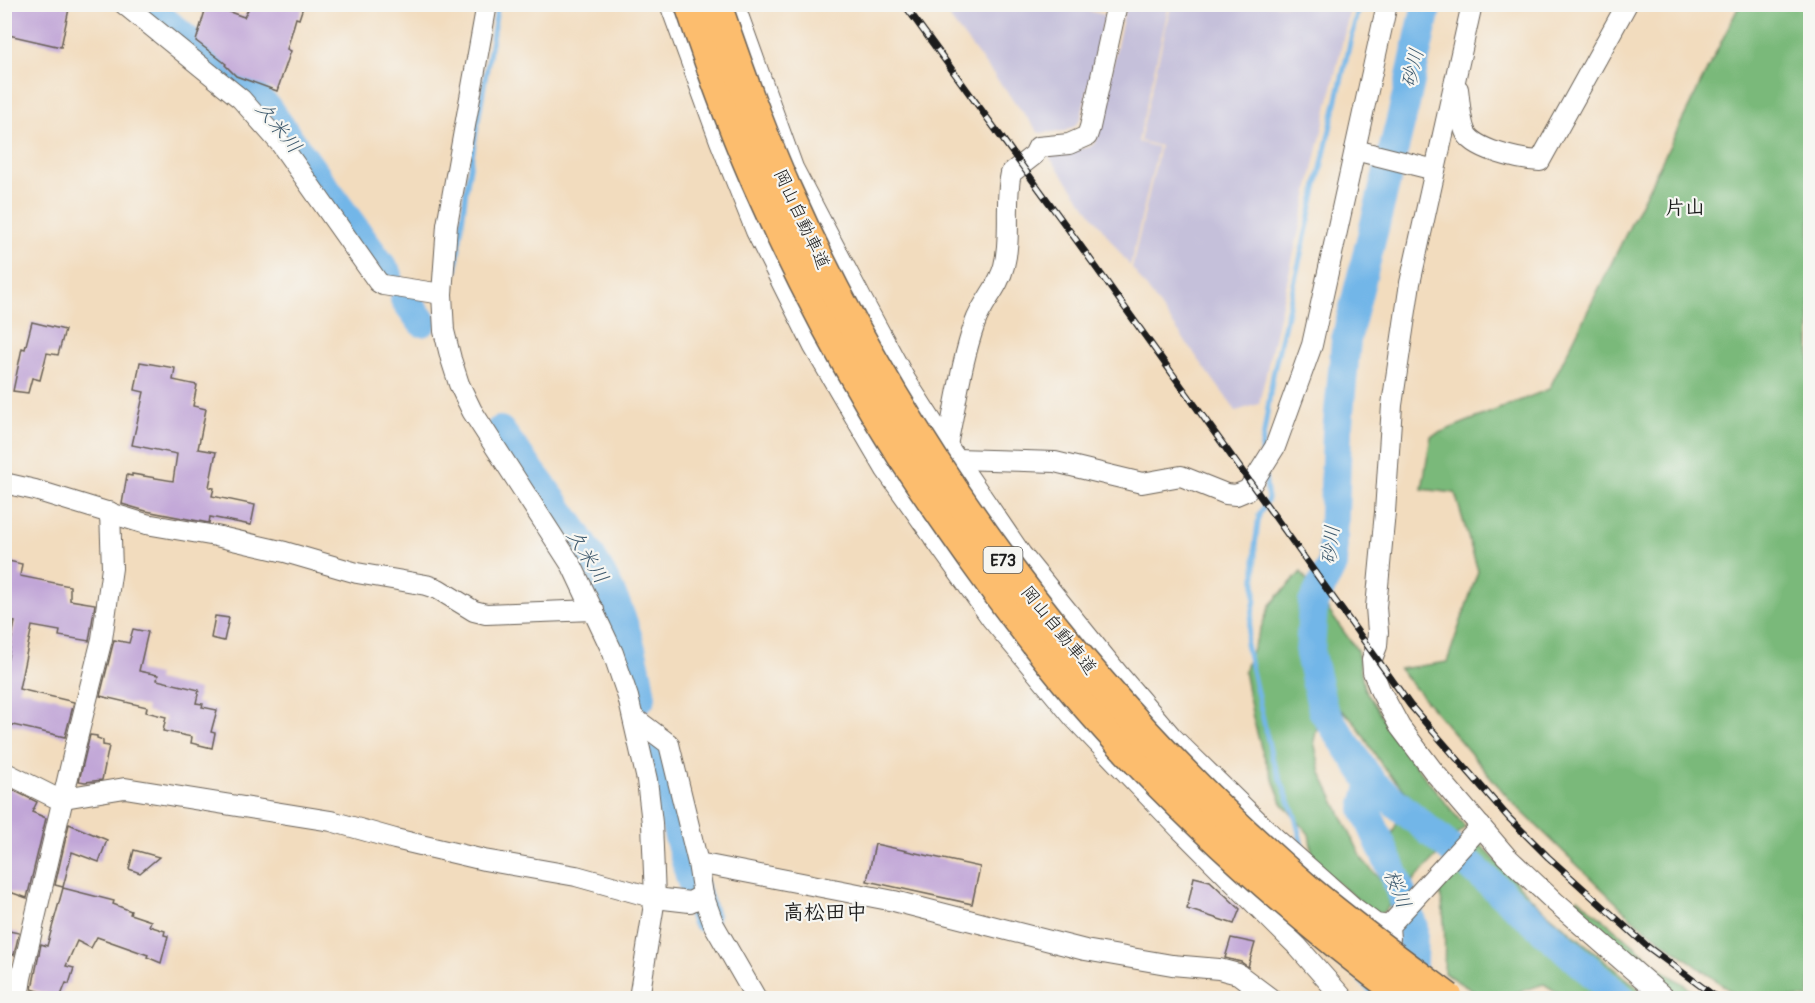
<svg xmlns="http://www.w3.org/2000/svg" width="1815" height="1003" font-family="Pangolin,'Klee One',sans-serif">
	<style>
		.industrial { fill: #c5c0da }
		.forest { fill: #7ab97a; stroke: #4b6a4b; stroke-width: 1.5 }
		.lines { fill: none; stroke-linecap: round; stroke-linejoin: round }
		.stream { stroke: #72b6e8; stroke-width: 5 }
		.river { stroke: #72b6e8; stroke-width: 30 }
		.building { fill: #c1a6d7 }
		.minor-casing { stroke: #675f55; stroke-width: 22 }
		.minor { stroke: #fff; stroke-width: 20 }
		.rail-casing { stroke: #1c1c1c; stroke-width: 7 }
		.rail { stroke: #f6f6f2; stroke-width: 4.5; stroke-dasharray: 14; stroke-linecap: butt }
		.highway-bridge-casing { stroke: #675f55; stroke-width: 33; stroke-linecap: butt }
		.highway-bridge { stroke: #fcbd6e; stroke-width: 30 }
		.labels { text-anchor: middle; stroke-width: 4.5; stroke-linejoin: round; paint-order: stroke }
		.shield { fill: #f6f6f2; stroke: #5d5d5c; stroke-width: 1.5 }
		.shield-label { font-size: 16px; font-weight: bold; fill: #1c1c1c }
		.street-label { font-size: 18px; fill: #1c1c1c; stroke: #f6f6f2 }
		.water-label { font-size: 20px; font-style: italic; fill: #3e5a6e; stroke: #f6f6f2 }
		.neighbourhood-label { font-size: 20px; font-weight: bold; fill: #1c1c1c; stroke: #f6f6f2 }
		.quarter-label { font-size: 21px; font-weight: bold; fill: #1c1c1c; stroke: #f6f6f2 }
	</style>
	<rect width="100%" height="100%" fill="#f6f6f2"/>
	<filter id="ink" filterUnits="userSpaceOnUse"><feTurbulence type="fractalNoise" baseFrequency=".0167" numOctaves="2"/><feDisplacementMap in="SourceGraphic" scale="12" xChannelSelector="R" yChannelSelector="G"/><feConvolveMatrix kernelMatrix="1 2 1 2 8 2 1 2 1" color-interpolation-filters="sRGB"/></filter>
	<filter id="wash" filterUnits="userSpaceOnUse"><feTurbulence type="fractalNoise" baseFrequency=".008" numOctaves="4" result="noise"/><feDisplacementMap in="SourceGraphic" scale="24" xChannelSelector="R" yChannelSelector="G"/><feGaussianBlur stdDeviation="1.35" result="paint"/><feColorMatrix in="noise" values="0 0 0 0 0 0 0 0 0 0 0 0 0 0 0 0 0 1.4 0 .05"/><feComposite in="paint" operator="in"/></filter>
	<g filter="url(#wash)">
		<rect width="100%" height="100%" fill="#f2dcbe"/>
		<!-- industrial -->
		<g class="industrial">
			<path d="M953 4 1065 5 1105 15 1081 118 1075 126 1065 131 1039 133 950 19Z"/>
			<path d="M1126 5H1169L1138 142 1158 147 1130 266 1047 154 1090 147 1096 141Z"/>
			<path d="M1171 5H1351L1259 404 1236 411 1132 268 1160 146 1140 141Z"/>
		</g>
		<!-- forest -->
		<g class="forest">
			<path d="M1740 4 1810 5V998H1740L1634 920 1511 801 1399 669 1447 662 1478 571 1455 493 1422 489 1431 436 1549 389Z"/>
			<path d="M1301 572 1357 650 1364 688 1400 746 1465 827 1409 885 1390 839 1398 820 1416 803 1383 767 1354 721 1330 701 1319 719 1314 741 1321 773 1363 860 1387 887 1389 907 1378 916 1314 864 1309 834 1282 803 1261 748 1253 718 1244 671 1270 605Z"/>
			<path d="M1479 843 1538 905 1650 998H1566L1544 984 1499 998H1484L1444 973C1445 944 1446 914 1438 885Z"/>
			<path d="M1578 898 1664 971 1704 998H1678L1573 907Z"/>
		</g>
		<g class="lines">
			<!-- stream -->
			<g class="stream">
				<path d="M456 271 466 191 498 4"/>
				<path d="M1261 452 1273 375 1359 4"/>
				<path d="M1265 475 1268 499 1259 515 1255 546V600L1246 644 1272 758 1295 816 1304 854"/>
				<path d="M1360 980 1375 997"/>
			</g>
			<!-- river -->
			<g class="river">
				<path d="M144 4 266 107 388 275"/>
				<path d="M1427 4 1405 104 1346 340 1337 433 1332 565 1313 603 1310 654 1323 710 1372 783 1457 854 1621 998"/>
				<path d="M405 299 422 322"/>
				<path d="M500 431C531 473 565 514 592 559 618 600 634 650 641 697"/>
				<path d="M657 760 691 879 704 917"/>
				<path d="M1372 783 1365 809 1395 876 1413 927 1411 995"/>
			</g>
		</g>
		<g id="blocks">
			<!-- building -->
			<g class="building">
				<path d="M4 4H70L61 47 4 34Z"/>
				<path d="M207 4 244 17 251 4H304L299 19 296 18 287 49 291 51 277 91 236 76 225 65 226 64 196 41Z"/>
				<path d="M32 322 65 330 58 355 47 353 40 380 32 378 28 393 13 391 22 348 25 349Z"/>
				<path d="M140 362 175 368 173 380 197 385 193 406 206 409 198 449 216 452 209 487 214 488 212 496 255 505 251 525 210 517 209 523 146 511 122 504 127 475 132 476V474L173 481 177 454 132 445 144 392 135 390Z"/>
				<path d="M4 560 22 564 20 576 70 586V600L95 604 89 641 59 636 60 631 32 626 19 689 74 702 65 737 4 723V677L15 622 8 621 9 616 4 615Z"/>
				<path d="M215 616 229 618 224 641 211 638Z"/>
				<path d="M133 629 148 632 139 671 158 675 157 680 199 690 196 703 203 704 202 707 217 710 211 732 215 733 212 748 191 743 192 737 163 731 166 717 146 712 147 707 100 696 114 640 129 643Z"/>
				<path d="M90 735 97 736V738L103 740V745L109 746 102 780 85 782 79 781Z"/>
				<path d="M7 787 37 802 32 812 46 818 27 898 4 890V792Z"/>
				<path d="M69 824 107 840 99 862 72 852 63 887 55 885Z"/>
				<path d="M875 844 980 867 972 904 867 881Z"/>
				<path d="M134 850 159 857 140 873 129 869Z"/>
				<path d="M1194 877 1210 881 1240 909 1234 924 1187 909Z"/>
				<path d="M63 888 114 901 113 904 131 911 130 914 151 921 149 926 165 931 164 935 168 936 161 963 147 957 148 955 97 937 91 948 77 941 66 966 74 968 69 984 66 983 60 998 32 989 41 944 47 946Z"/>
				<path d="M4 930 19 933 14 955 4 953Z"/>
				<path d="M1231 938 1255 943 1248 967 1241 962 1225 958Z"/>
			</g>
		</g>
	</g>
	<g filter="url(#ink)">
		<use href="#blocks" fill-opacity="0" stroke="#675f55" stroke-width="1.5"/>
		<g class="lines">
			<!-- minor casing -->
			<g class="minor-casing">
				<g id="minor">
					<path d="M124 4 241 99 280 143 378 282 383 285 442 294"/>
					<path d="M487 4 447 225 442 294 444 331 451 359 459 384 472 411 572 566 613 653 628 697 647 780 652 823 655 898 639 998"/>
					<path d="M670 4 720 141 756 231 814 347 886 470 991 618 1075 719 1181 830 1297 946 1343 998"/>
					<path d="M734 4 793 168 861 298 906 381 956 459 1021 554 1119 675 1172 737 1275 838 1353 907 1376 924 1389 926"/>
					<path d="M1472 4 1410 283 1392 405 1385 512 1376 607 1378 632 1377 646 1372 659 1373 672 1380 690 1400 727 1434 772 1506 856 1555 902 1665 998"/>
					<path d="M1458 89C1460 103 1460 118 1465 131 1472 150 1521 160 1540 161L1627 4"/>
					<path d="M1355 150 1435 170"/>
					<path d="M947 445C956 404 961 363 975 323 982 303 999 287 1004 266 1012 235 1004 203 1011 173L1034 155 1038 147 1069 144 1087 136 1090 127 1117 4"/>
					<path d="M956 459 1055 462 1142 483 1181 476 1226 494 1236 495 1248 490 1275 447 1312 345 1387 4"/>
					<path d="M4 483 35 490 146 524 216 536 285 552 357 573 426 585 438 589 474 611 486 614 594 610"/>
					<path d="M633 717 669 744 698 863 894 901 1085 950 1172 965 1219 969 1238 974 1270 998"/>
					<path d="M4 772 54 797 64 798 125 788 331 821 395 839 484 860 576 876 655 898 690 902 703 895"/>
					<path d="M698 863 703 895 714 925 756 998"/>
					<path d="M1390 939 1389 926 1481 826"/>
					<path d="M18 998 21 978 75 747 102 639 112 568 110 512"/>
				</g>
			</g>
			<!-- minor -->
			<use href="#minor" class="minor"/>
			<!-- rail casing -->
			<g class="rail-casing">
				<path id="rail" d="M904 4 1085 252 1410 705 1509 818 1548 857 1648 947 1717 998"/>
			</g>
			<!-- rail -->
			<use href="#rail" class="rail"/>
			<!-- highway-bridge casing -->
			<g class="highway-bridge-casing">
				<g id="highway-bridge">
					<path d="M690 4C712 70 735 135 764 198 795 267 831 337 870 403 901 457 938 509 974 560 1010 610 1048 661 1089 708 1184 816 1292 912 1407 998"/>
					<path d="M716 4C737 66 759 128 785 187 904 455 1086 699 1308 890 1353 928 1401 963 1448 998"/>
				</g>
			</g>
			<!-- highway-bridge -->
			<use href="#highway-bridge" class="highway-bridge"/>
		</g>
	</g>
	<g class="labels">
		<!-- shield labels -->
		<rect class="shield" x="983.5" y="547" width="39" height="26" rx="4.5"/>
		<g class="shield-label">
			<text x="1003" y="566">E73</text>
		</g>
		<!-- street labels -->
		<g class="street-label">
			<text transform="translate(802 219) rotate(65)" y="6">岡山自動車道</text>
			<text transform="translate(1059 630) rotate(51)" y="6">岡山自動車道</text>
		</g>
		<!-- water labels -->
		<g class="water-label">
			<text transform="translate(1412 68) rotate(-76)" y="7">砂川</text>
			<text transform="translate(279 127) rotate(51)" y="7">久米川</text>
			<text transform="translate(1330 545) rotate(-84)" y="7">砂川</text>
			<text transform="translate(588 556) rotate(58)" y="7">久米川</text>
			<text transform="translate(1398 889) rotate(68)" y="7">桜川</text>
		</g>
		<!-- neighbourhood labels -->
		<g class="neighbourhood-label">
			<text x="1685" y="214">片山</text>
		</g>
		<!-- quarter labels -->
		<g class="quarter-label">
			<text x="825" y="919">高松田中</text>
		</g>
	</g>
	<!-- margin -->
	<rect width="1815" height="1003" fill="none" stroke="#f6f6f2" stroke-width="24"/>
</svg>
